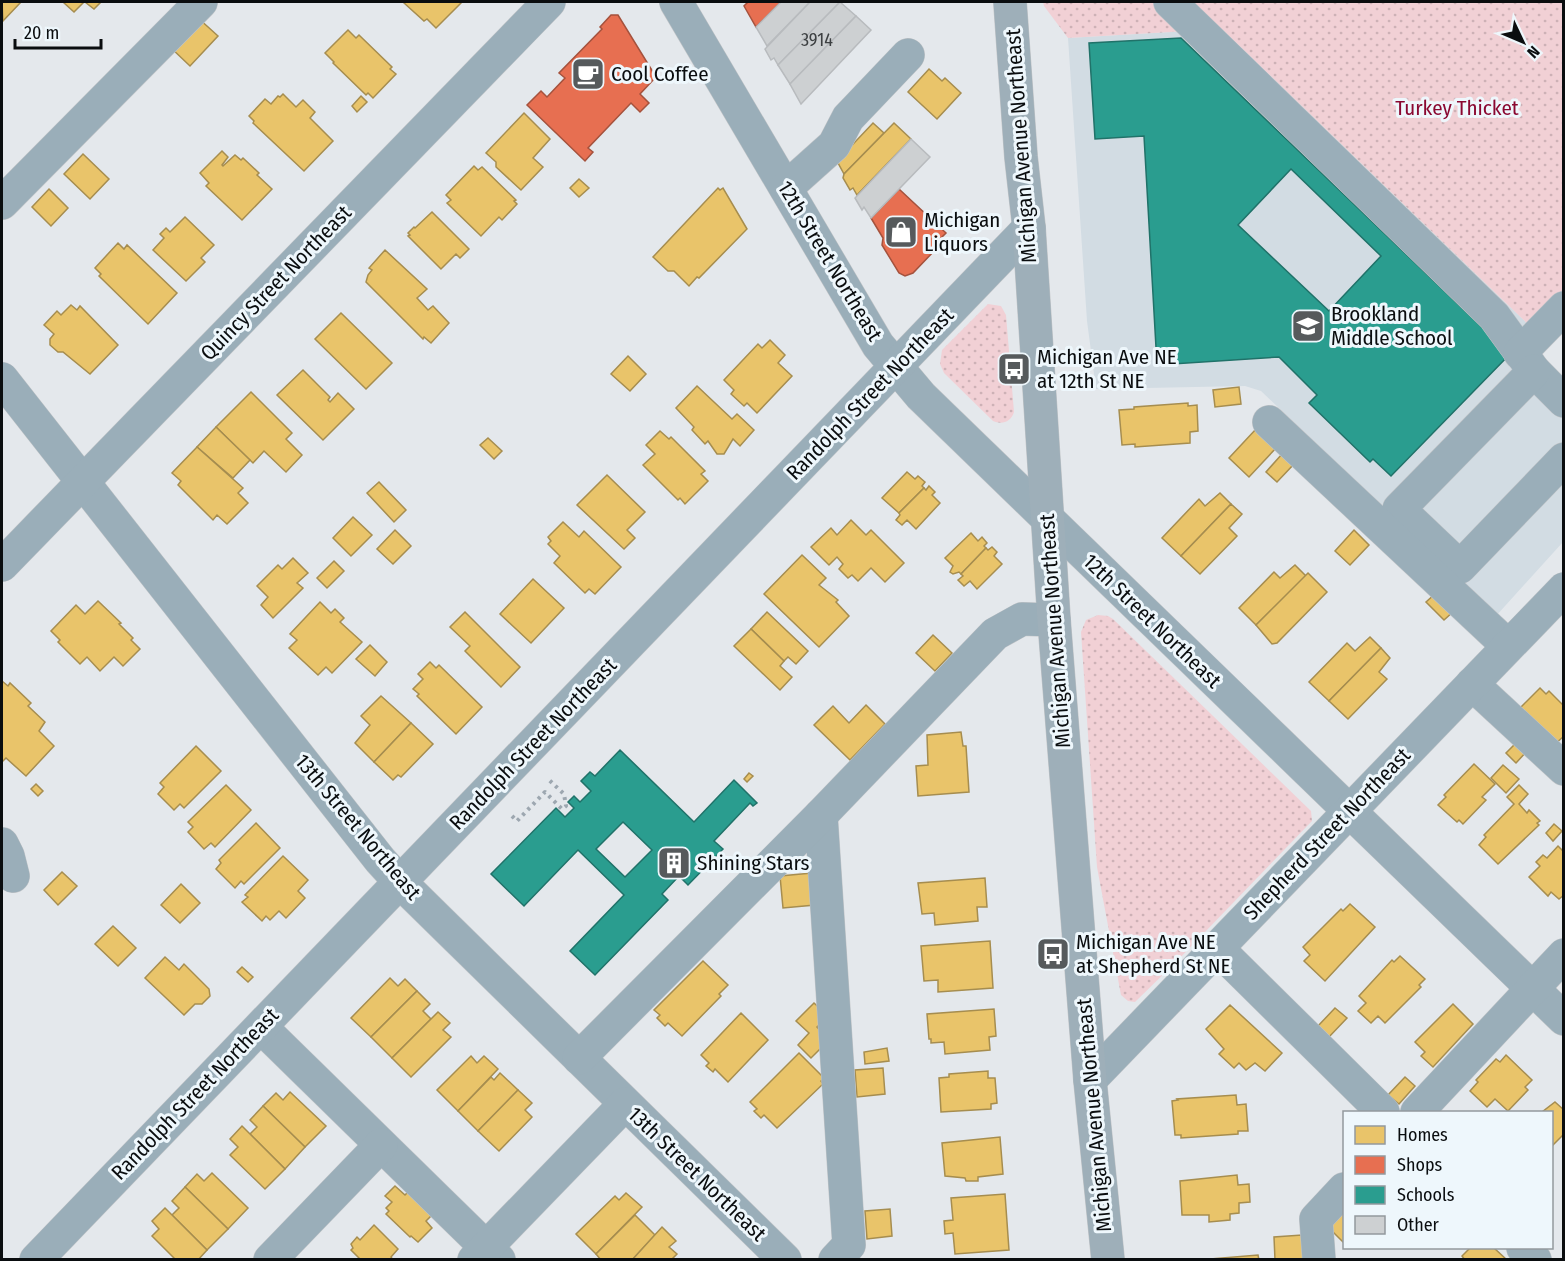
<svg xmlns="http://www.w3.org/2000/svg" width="1565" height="1261" font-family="'Fira Sans Condensed',sans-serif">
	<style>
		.built { fill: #d2dce3 }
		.park { fill: url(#park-dots) }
		.homes { fill: #e9c46a; stroke: #a68d4f; stroke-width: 1.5 }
		.shops { fill: #e76f51; stroke: #a5523d; stroke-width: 1.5 }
		.schools { fill: #2a9d8f; stroke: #207269; stroke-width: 1.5; fill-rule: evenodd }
		.building { fill: #cdd0d2; stroke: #b8bbbe; stroke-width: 1.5 }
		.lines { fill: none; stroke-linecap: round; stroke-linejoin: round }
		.minor-casing { stroke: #c2c5c8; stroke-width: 34 }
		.major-casing { stroke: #c2c5c8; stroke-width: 34 }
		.path { stroke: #9da7b0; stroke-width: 4; stroke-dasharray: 3 4.5; stroke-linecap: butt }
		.minor { stroke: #9aaeb9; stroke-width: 33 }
		.major { stroke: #9eafb9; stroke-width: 33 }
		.labels { text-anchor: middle; stroke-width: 6; stroke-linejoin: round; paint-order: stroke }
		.number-label { font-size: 18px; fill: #3d4042 }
		.poi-label { font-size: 21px; fill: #0a0d0f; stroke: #eef7fc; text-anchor: start }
		.park-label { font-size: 21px; fill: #8a0831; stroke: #eef7fc }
		.street-label { font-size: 21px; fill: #0a0d0f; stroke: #eef7fc }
	</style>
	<defs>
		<pattern id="park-dots" width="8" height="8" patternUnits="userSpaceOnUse" patternTransform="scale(1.5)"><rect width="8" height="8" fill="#f1d0d5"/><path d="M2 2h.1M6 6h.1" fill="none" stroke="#cdb1b6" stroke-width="1.8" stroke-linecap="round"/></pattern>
	</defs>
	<rect width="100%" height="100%" fill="#e4e8ec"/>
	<!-- built -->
	<path class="built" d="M1222 29 1535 331 1544 357 1563 377V542L1496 616 1261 391 1245 386 1096 389 1087 321 1068 38Z"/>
	<!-- park -->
	<g class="park">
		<path d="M1043 2H1563V300L1535 331 1222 29 1068 38 1044 6Z"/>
		<path d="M988 304 1001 306 1006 315 1014 412C1011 422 1002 425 993 421L944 373 940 364 942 350Z"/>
		<path d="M1098 615 1108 616 1113 619 1311 811 1312 821 1177 961 1135 1002 1128 1001 1121 995 1097 867 1081 632 1086 620Z"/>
	</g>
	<!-- homes -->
	<g class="homes">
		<path d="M2 2H21L3 21Z"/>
		<path d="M63 2H84L74 12Z"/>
		<path d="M85 2H101L94 9Z"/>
		<path d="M406 2H462L436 28 427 19 424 21 404 3Z"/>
		<path d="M197 17 218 36 190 66 169 46Z"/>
		<path d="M348 30 356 38 359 35 392 67 390 69 396 74 373 98 368 93 366 95 333 63 334 62 325 53Z"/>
		<path d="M929 69 942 81 945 78 961 93 937 119 908 92Z"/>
		<path d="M283 94 296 107 303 100 315 112 310 118 333 141 304 171 253 123 254 121 249 116 265 99 271 104 278 96 280 97Z"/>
		<path d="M361 96 367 102 357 112 352 106Z"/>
		<path d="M524 113 550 139 533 158 543 167 521 190 496 167V162L486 153Z"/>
		<path d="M873 123 884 133 844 174 837 161Z"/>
		<path d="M894 123 911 139 857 195 853 188 850 190 843 178 844 174Z"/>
		<path d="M222 151 228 157 222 165 223 166 235 155 241 160 243 158 259 173 257 175 272 189 242 220 206 186 209 183 200 173Z"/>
		<path d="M83 154 109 179 90 199 64 174Z"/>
		<path d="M474 166 478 170 482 167 516 200 514 201 517 204 502 220 499 217 481 236 447 203 451 200 446 195Z"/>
		<path d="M579 179 589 188 579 197 570 188Z"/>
		<path d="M718 188 720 190 723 188 747 229 699 278 697 277 689 286 674 271H668L653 257Z"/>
		<path d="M49 189 68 208 51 226 32 207Z"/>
		<path d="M432 212 469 249 460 258 456 254 441 269 408 236 410 235 408 233 414 227 415 228Z"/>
		<path d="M185 217 214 245 201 258 205 262 186 281 153 250 164 238 160 234 166 228 170 232Z"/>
		<path d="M118 243 124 249 127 245 177 293 148 324 99 276 101 274 95 268Z"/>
		<path d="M385 250 427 289 417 298 428 310 433 306 449 323 431 343 424 337 423 339 366 282 368 275 372 270 369 268Z"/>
		<path d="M71 305 77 310 80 306 118 345 90 374 63 352H58L50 345V339L54 334 44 325 57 311 61 315Z"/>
		<path d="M341 313 392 363 366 389 315 339Z"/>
		<path d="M770 340 785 355 778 363 792 376 757 413 747 403 744 406 731 394 734 390 724 380 758 344 762 348Z"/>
		<path d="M628 356 646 374 630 391 611 374Z"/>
		<path d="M303 370 330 397 328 400 330 402 338 393 354 409 323 440 277 395Z"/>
		<path d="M697 386 732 419 737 414 754 430 740 446 733 439 724 454H717L708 441 705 444 692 430 694 427 676 408Z"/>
		<path d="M1239 387 1241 404 1215 407 1213 390Z"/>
		<path d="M251 392 292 433 286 439 302 455 286 472 264 451 253 463 216 427Z"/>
		<path d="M1188 403V406L1197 405 1198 431 1190 432V443L1135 447V444L1122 445 1119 410 1134 409V407Z"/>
		<path d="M216 427 250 460 233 478 197 447Z"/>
		<path d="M1256 429 1276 448 1249 477 1229 458Z"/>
		<path d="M660 431 669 439 671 437 705 471 701 474 708 481 685 504 680 498 678 500 643 465 655 454 646 445Z"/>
		<path d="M488 438 502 451 494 459 480 445Z"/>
		<path d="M197 447 243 488 238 493 248 503 227 524 217 515 213 520 178 485 181 481 172 473Z"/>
		<path d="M1282 454 1294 464 1277 482 1266 472Z"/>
		<path d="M907 472 915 479 918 476 925 482 922 486 924 488 899 513 882 498Z"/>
		<path d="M607 475 645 512 627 530 635 538 624 549 577 505Z"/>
		<path d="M379 482 406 510 394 522 367 493Z"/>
		<path d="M929 486 935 492 932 495 940 503 916 529 907 520 902 525 896 520 900 515 899 513 924 488 926 490Z"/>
		<path d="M1220 493 1231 504 1181 556 1162 538 1199 499 1205 506Z"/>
		<path d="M1231 504 1242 514 1229 528 1237 536 1200 574 1181 556Z"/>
		<path d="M353 517 372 535 351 556 333 538Z"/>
		<path d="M851 520 866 535 871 530 904 563 885 582 871 568 858 581 852 575 848 578 839 569 843 564 837 557 829 565 811 547 831 528 837 535Z"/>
		<path d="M563 522 579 537 584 531 621 567 595 594 589 589 585 593 554 563 560 556 548 544 551 541 548 537Z"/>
		<path d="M395 530 411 546 393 564 377 549Z"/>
		<path d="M1354 530 1369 545 1350 565 1335 551Z"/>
		<path d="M971 533 978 541 982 537 987 543 984 546 986 548 961 574 959 572 953 574 950 572 953 566 945 558Z"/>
		<path d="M992 547 997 552 994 556 1002 564 977 589 970 581 964 586 958 580 963 576 961 574 986 548 988 550Z"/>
		<path d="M802 555 826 578 819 585 838 600 836 602 849 616 819 647 764 594Z"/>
		<path d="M293 558 308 573 297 583 303 588 273 618 261 605 268 597 257 586 278 565 282 569Z"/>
		<path d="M334 561 344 571 327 588 317 578Z"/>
		<path d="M1295 565 1306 576 1256 625 1239 608 1274 572 1280 578Z"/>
		<path d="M1308 573 1327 592 1277 643 1272 644 1256 625Z"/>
		<path d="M533 579 564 608 531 643 500 614Z"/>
		<path d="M1436 593 1454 611 1444 620 1426 602Z"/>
		<path d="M98 601 121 623 119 624 133 638 131 640 140 649 123 666 114 657 100 671 87 657 80 664 58 642 60 640 51 631 76 605 85 614Z"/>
		<path d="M320 602 331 613 335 609 344 618 340 622 362 642 332 673 326 667 318 675 289 648 297 640 290 634Z"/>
		<path d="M465 612 520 667 501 687 465 651 470 646 450 627Z"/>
		<path d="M767 612 808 651 796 664 788 657 784 661 751 629Z"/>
		<path d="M751 629 784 661 780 666 792 677 780 690 734 646Z"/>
		<path d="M933 635 952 653 935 671 916 653Z"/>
		<path d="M1370 637 1381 648 1329 701 1309 682 1347 643 1355 651Z"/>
		<path d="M370 645 387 662 375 676 356 659Z"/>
		<path d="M1381 648 1390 658 1379 672 1387 679 1348 719 1329 701Z"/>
		<path d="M430 662 436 668 439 665 482 707 456 734 417 696 419 694 413 689 423 679 418 674Z"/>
		<path d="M2 681 8 686 10 683 31 703 28 706 45 722 39 731 54 746 26 776 6 758 3 761 2 760Z"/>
		<path d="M1540 688 1546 694 1549 691 1564 706V736L1553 746 1519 709Z"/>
		<path d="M381 696 411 723 374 762 355 743 370 725 361 716Z"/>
		<path d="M866 705 885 724 850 760 814 725 833 706 849 723Z"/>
		<path d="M411 723 433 744 401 777 398 775 393 780 374 762Z"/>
		<path d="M961 732 963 746H966L969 792 918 796 916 766 928 765 927 735Z"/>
		<path d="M1517 742 1527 751 1516 763 1506 753Z"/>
		<path d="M196 746 221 771 184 808 180 804 174 810 158 794 164 787 160 783Z"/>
		<path d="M1474 764 1495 784 1482 797 1486 800 1463 824 1459 820 1457 822 1438 805 1446 797 1444 795Z"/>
		<path d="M1503 765 1519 779 1506 793 1491 778Z"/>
		<path d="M749 773 753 776 747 782 744 779Z"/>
		<path d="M36 784 43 791 38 796 31 789Z"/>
		<path d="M226 785 251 810 215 847 211 843 204 849 188 832 193 827 188 822Z"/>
		<path d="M1519 785 1528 794 1519 804 1527 813 1529 810 1540 821 1537 823 1539 825 1498 864 1479 845 1486 837 1484 835 1514 804 1507 797Z"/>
		<path d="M256 823 280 848 244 884 241 881 235 888 216 869 221 863 219 860Z"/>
		<path d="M1554 824 1562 831 1553 841 1546 833Z"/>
		<path d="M1558 846 1564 852V895L1559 899 1551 892 1548 896 1529 877 1540 866 1536 862 1543 855 1547 858Z"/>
		<path d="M283 856 308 880 298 891 305 898 286 918 279 911 270 920 266 916 262 921 242 902 248 897 245 895Z"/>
		<path d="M62 872 77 886 58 905 44 890Z"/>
		<path d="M812 873 815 905 783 908 780 876Z"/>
		<path d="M985 878 987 907H977L978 921 935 925 934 913 922 914 918 883Z"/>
		<path d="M181 884 200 903 180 923 161 905Z"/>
		<path d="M1350 904 1375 927 1325 981 1304 961 1310 955 1303 947 1341 909 1343 911Z"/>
		<path d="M113 926 136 948 118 966 95 944Z"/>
		<path d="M990 941 993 988 938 992V980L924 981 921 946Z"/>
		<path d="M1400 956 1425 979 1419 985 1421 987 1385 1023 1378 1016 1371 1023 1358 1011 1366 1003 1359 996 1392 960 1394 962Z"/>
		<path d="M165 957 179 970 184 964 209 989 210 996 202 1004H195L184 1015 145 978Z"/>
		<path d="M703 961 728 985 719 994 721 996 682 1036 668 1023 665 1026 657 1018 660 1015 654 1010Z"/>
		<path d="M242 967 253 977 248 982 237 972Z"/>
		<path d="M390 978 398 986 405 979 417 991 371 1037 351 1018Z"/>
		<path d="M417 991 430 1004 423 1011 431 1019 392 1058 371 1037Z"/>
		<path d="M814 1003 828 1016 817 1027 829 1040 811 1058 798 1045 809 1033 796 1021Z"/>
		<path d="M1453 1004 1473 1024 1433 1067 1421 1056 1425 1052 1415 1042Z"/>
		<path d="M1230 1005 1282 1053 1265 1071 1255 1063 1246 1070 1239 1063 1234 1068 1219 1054 1224 1049 1206 1029Z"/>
		<path d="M1335 1008 1347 1018 1329 1037 1318 1026Z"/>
		<path d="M994 1009 996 1036 989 1037 990 1050 945 1054 944 1042 931 1043V1039H929L927 1014Z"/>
		<path d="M438 1012 450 1023 443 1030 451 1037 411 1077 392 1058Z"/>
		<path d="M741 1013 768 1040 728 1082 715 1069 713 1072 706 1066 709 1063 701 1055Z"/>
		<path d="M887 1048 889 1061 865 1064 864 1052Z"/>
		<path d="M799 1053 824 1078 821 1081 823 1084 777 1128 764 1115 761 1118 754 1111 757 1109 750 1102Z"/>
		<path d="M1506 1055 1532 1080 1525 1087 1528 1090 1508 1111 1495 1099 1487 1107 1470 1091 1478 1082 1476 1080 1496 1059 1500 1062Z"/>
		<path d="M471 1056 477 1063 484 1056 498 1069 458 1111 437 1090Z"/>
		<path d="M883 1068 885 1094 857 1097 855 1070Z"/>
		<path d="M988 1071V1078H995L997 1103 991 1104V1109L941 1112 939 1078 949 1077V1074Z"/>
		<path d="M500 1073 518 1090 478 1131 458 1111 491 1077 494 1080Z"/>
		<path d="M1405 1077 1415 1086 1399 1104 1388 1095Z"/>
		<path d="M518 1090 532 1103 525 1110 532 1117 499 1151 478 1131Z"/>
		<path d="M290 1092 326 1126 305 1147 263 1106 276 1093 283 1100Z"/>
		<path d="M1236 1095 1237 1105 1246 1104 1248 1131H1238V1134L1181 1138V1135H1175L1172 1101 1178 1100 1177 1099Z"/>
		<path d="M1555 1102 1564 1110V1134L1552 1146V1112H1542Z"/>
		<path d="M263 1106 305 1147 285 1169 250 1134 257 1127 250 1120Z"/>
		<path d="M242 1126 285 1169 265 1189 230 1155 238 1147 230 1139Z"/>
		<path d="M1000 1137 1003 1174 978 1177V1181H966L965 1178 945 1176 942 1143Z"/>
		<path d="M212 1173 248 1208 228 1229 185 1187 197 1174 204 1181Z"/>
		<path d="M1237 1175 1238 1185 1249 1184 1250 1202 1239 1203V1213L1230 1214V1220L1209 1222V1215H1182L1180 1181Z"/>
		<path d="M395 1186 405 1195 409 1191 433 1214 426 1221 432 1228 418 1242 411 1236 410 1237 386 1214 389 1211 386 1208 392 1202 385 1196Z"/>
		<path d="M185 1187 228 1229 207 1250 172 1215 179 1208 172 1201Z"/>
		<path d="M626 1193 642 1207 596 1254 576 1234 615 1196 619 1200Z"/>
		<path d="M1005 1194 1009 1250 955 1254 953 1233 945 1234 944 1221 953 1220 951 1198Z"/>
		<path d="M165 1208 207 1250 198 1260H176L152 1236 159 1229 152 1221Z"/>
		<path d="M1344 1208V1243L1327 1226Z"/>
		<path d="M890 1209 892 1236 867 1239 865 1211Z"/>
		<path d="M635 1215 655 1235 632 1260H601L596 1254Z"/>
		<path d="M374 1225 398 1249 391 1257 393 1260H361L351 1250 353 1248 351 1244 357 1237 360 1240Z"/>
		<path d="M662 1227 676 1241 669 1247 677 1254 671 1260H632Z"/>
		<path d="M1302 1235 1304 1260H1275L1274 1237Z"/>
		<path d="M1470 1248H1494L1507 1260H1465L1462 1256Z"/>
		<path d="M1258 1255 1259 1260H1198Z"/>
	</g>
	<!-- shops -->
	<g class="shops">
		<path d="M748 2H781L756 27 744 6Z"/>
		<path d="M611 15H618L656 77 640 94 649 103 640 112 631 103 588 148 593 152 585 161 527 105 541 91 547 97 565 78 559 73 602 29 600 27Z"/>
		<path d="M899 189 946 233 932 247 935 250 913 273 905 276 899 273 882 245 883 238 871 218Z"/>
	</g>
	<!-- schools -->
	<g class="schools">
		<path d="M1181 38 1510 354 1391 476 1373 459 1370 462 1309 403 1317 395 1279 357 1157 365 1144 136 1095 139 1089 43ZM1291 169 1381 256 1329 311 1238 225Z"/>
		<path d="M620 750 694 822 734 780 757 803 753 806 750 803 714 841 723 849 688 885 679 876 662 894 668 900 595 975 570 951 624 895 578 850 524 906 491 874 556 808 565 817 574 808 568 802 574 796 580 802 591 791 581 781 590 772 595 776ZM623 822 652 850 625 877 596 849Z"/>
	</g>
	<!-- building -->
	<g class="building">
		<path d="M781 2H810L767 46 756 27Z"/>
		<path d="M810 2H840L778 65 774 58 771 60 765 49Z"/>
		<path d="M840 2 856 16 790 84 778 65Z"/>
		<path d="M856 16 871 30 801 104 790 84Z"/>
		<path d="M911 139 930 157 871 218 864 207 862 210 855 198Z"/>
	</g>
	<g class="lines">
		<!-- minor casing -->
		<g class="minor-casing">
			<g id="minor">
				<path d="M676 2 878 345 921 396 1564 1019"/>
				<path d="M1170 2 1494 316 1534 371 1564 401"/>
				<path d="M786 188 834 145 848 118 908 55"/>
				<path d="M2 203 201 2"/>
				<path d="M1520 353 1564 308"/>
				<path d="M1534 371 1399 509 1460 567 1564 459"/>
				<path d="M2 379 380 860 400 882 785 1260"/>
				<path d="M1269 422 1508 646"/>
				<path d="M2 565 549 2"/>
				<path d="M1472 684 1564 769"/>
				<path d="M821 815 849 1245 835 1260"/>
				<path d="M2 844 8 856 13 876"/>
				<path d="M1217 948 1383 1112"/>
				<path d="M261 1027 499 1260"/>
				<path d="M579 1058 821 815 995 634 1022 619 1054 620"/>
				<path d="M1090 1080 1564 589"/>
				<path d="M1417 1112 1564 955"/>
				<path d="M1523 1248 1535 1260"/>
				<path d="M36 1260 1029 228"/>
				<path d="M270 1260 381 1145"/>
				<path d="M474 1260 625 1104"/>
				<path d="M1319 1260 1316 1219 1344 1189"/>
			</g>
		</g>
		<!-- major casing -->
		<g class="major-casing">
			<path id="major" d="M1010 2 1021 157 1029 228 1054 620 1090 1080 1108 1260"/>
		</g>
		<!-- path -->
		<path class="path" d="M512 816 517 821 545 792 562 809 566 806 564 794 548 779"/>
		<!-- minor -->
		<use href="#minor" class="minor"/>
		<!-- major -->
		<use href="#major" class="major"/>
	</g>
	<!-- icons -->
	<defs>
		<g id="cafe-square" transform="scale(1.725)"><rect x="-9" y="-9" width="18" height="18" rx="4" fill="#565a5c" stroke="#eef7fc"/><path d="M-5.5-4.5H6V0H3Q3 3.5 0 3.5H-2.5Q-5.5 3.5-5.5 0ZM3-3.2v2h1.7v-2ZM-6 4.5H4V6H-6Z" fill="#fff"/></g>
		<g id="shop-square" transform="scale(1.725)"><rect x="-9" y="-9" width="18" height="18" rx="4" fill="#565a5c" stroke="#eef7fc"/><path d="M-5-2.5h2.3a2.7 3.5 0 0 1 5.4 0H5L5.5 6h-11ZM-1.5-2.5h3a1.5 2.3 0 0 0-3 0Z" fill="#fff"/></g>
		<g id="school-square" transform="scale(1.725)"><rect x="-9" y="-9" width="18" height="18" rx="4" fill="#565a5c" stroke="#eef7fc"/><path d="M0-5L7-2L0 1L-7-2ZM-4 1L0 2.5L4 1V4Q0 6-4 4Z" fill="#fff"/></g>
		<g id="bus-square" transform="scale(1.725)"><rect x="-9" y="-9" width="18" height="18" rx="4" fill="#565a5c" stroke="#eef7fc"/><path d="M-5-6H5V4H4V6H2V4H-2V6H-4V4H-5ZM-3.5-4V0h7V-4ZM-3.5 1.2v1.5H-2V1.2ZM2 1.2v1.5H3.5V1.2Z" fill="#fff"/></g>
		<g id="building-square" transform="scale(1.725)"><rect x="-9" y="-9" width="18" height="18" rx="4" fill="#565a5c" stroke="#eef7fc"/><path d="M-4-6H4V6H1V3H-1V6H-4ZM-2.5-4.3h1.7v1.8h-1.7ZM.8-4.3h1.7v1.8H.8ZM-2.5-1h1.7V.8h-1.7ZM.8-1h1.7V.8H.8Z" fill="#fff"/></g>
	</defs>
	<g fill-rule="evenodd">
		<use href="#cafe-square" x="588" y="74"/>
		<use href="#shop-square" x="901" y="232"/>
		<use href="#school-square" x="1308" y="326"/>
		<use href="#bus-square" x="1014" y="369"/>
		<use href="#building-square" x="674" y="863"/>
		<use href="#bus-square" x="1053" y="954"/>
	</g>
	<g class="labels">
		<!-- number labels -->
		<g class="number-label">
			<text x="817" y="46">3914</text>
		</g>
		<!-- poi labels -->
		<g class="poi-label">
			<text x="611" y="81">Cool Coffee</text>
			<text x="924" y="227">Michigan<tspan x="924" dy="24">Liquors</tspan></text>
			<text x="1331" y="321">Brookland<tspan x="1331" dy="24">Middle School</tspan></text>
			<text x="1037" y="364">Michigan Ave NE<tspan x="1037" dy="24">at 12th St NE</tspan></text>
			<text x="697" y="870">Shining Stars</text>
			<text x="1076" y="949">Michigan Ave NE<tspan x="1076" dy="24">at Shepherd St NE</tspan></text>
		</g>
		<!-- park labels -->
		<g class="park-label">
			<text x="1457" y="115">Turkey Thicket</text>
		</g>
		<!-- street labels -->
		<g class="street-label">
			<text transform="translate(1021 146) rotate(-94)" y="7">Michigan Avenue Northeast</text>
			<text transform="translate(830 261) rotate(59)" y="7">12th Street Northeast</text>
			<text transform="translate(276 283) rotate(-46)" y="7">Quincy Street Northeast</text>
			<text transform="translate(870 394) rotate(-46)" y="7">Randolph Street Northeast</text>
			<text transform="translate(1152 621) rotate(44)" y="7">12th Street Northeast</text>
			<text transform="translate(1055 631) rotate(-94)" y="7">Michigan Avenue Northeast</text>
			<text transform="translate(533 744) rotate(-46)" y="7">Randolph Street Northeast</text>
			<text transform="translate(358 827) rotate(50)" y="7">13th Street Northeast</text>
			<text transform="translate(1327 834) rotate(-46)" y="7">Shepherd Street Northeast</text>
			<text transform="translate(195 1094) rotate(-46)" y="7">Randolph Street Northeast</text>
			<text transform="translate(1094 1115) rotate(-95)" y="7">Michigan Avenue Northeast</text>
			<text transform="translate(697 1174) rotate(44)" y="7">13th Street Northeast</text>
		</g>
	</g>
	<!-- border -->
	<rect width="1565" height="1261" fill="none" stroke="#0a0d0f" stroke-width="6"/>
	<!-- legend -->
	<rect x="1343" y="1111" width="210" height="138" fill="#eef7fc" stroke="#93999d" stroke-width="1.5"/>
	<rect x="1355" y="1126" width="30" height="18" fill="#e9c46a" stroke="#93999d" stroke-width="1.5"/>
	<text x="1397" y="1141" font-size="18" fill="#0a0d0f">Homes</text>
	<rect x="1355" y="1156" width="30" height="18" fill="#e76f51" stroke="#93999d" stroke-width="1.5"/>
	<text x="1397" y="1171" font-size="18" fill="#0a0d0f">Shops</text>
	<rect x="1355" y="1186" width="30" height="18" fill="#2a9d8f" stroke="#93999d" stroke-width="1.5"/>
	<text x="1397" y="1201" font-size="18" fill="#0a0d0f">Schools</text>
	<rect x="1355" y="1216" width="30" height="18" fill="#cdd0d2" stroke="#93999d" stroke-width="1.5"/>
	<text x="1397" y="1231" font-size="18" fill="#0a0d0f">Other</text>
	<!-- north arrow -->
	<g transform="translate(1523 42) rotate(134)" stroke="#eef7fc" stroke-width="4.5" paint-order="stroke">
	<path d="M0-4.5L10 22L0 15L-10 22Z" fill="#0a0d0f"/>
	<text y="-9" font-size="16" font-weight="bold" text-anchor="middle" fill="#0a0d0f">N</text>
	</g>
	<!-- scale -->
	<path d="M15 39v9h86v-9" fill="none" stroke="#0a0d0f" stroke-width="3"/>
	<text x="24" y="39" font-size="18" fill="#0a0d0f" stroke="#eef7fc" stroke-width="4.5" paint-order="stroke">20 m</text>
</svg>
